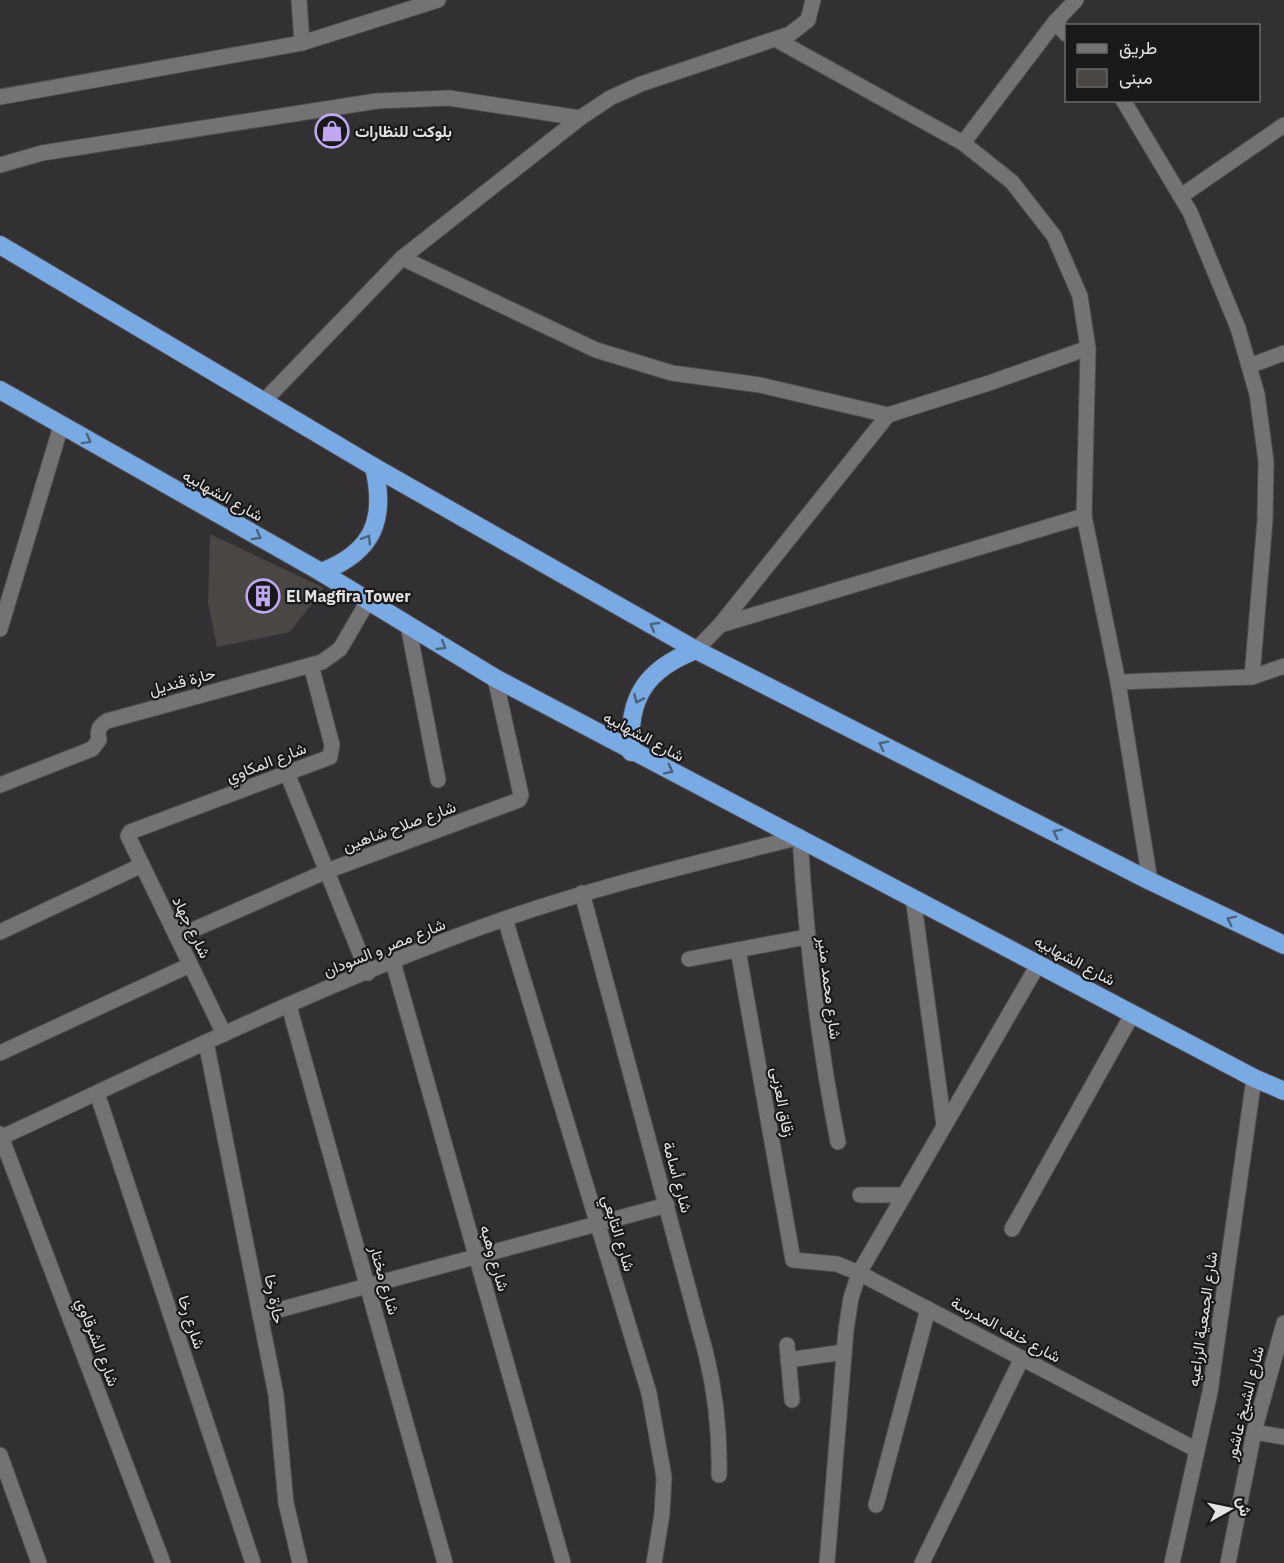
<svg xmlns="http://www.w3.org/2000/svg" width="1284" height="1563" font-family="'IBM Plex Sans',Vazirmatn,sans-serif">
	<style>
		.building { fill: #494643 }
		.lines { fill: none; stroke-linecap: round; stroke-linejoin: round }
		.lane-casing { stroke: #4f4c4f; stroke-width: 17 }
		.street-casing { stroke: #4f4c4f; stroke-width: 17 }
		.secondary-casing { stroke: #4f4c4f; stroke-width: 17 }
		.highway-casing { stroke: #4f4c4f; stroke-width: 20 }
		.lane { stroke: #757275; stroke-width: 15 }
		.street { stroke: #757275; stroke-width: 15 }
		.secondary { stroke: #757275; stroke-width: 15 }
		.highway { stroke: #7aaae3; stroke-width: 18 }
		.oneway { stroke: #4a627e }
		.labels { text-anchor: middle; stroke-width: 4.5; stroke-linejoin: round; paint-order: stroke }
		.poi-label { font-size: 16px; font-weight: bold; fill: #e3e1e3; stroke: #1a191a; text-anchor: start }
		.street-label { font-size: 16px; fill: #e3e1e3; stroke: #1a191a }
	</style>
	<rect width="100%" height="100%" fill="#333033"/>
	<!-- building -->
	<path class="building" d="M210 534 324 588 290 632 217 647 208 603Z"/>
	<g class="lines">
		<!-- lane casing -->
		<g class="lane-casing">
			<path id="lane" d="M1012 1229 1133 1013"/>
		</g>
		<!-- street casing -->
		<g class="street-casing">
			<g id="street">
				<path d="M299 0 302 43"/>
				<path d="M1055 22 1066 34"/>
				<path d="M777 40 963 143 1012 182 1054 236 1080 296 1088 348 1084 516 1118 682"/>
				<path d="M0 97 302 43 438 0"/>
				<path d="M1123 100 1190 212 1238 328 1257 394 1266 461 1265 520 1252 677"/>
				<path d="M963 143 1055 22 1076 0"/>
				<path d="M0 165 42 153 377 101 449 98 580 118"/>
				<path d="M1181 196 1284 125"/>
				<path d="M402 258 596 350 672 373 760 385 888 415"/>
				<path d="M1249 366 1284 353"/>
				<path d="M264 401 402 258 580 118 610 98 641 84 790 34 808 20 813 0"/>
				<path d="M408 625 438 780"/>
				<path d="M720 625 1084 516"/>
				<path d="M696 650 720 625 888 415 989 383 1088 348"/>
				<path d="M287 773 368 973"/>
				<path d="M0 785 92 749 99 740C97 730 99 726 107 721L322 662 340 649 368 601"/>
				<path d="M1150 881 1118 682 1252 677 1284 666"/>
				<path d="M582 893 706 1354C716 1395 720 1433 719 1475"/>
				<path d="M913 897 944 1125"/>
				<path d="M505 919 649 1393 664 1477 662 1514 654 1563"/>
				<path d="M0 932 142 865"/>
				<path d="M177 937 327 871 519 800 521 795 495 678"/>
				<path d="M738 950 793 1260 837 1264 859 1273 1195 1449"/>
				<path d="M689 959 806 937"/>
				<path d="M393 962 563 1563"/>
				<path d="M289 1006 445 1563"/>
				<path d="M224 1034 128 836 130 832 330 757 332 745 311 665"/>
				<path d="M206 1042 276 1395 286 1503 300 1563"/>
				<path d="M0 1053 190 965"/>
				<path d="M97 1093 253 1563"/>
				<path d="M0 1134 163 1563"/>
				<path d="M0 1138C166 1061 334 978 507 918 603 885 702 862 800 837 806 940 818 1040 838 1142"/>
				<path d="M860 1195H904"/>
				<path d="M260 1315 667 1205"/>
				<path d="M787 1345 792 1400"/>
				<path d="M788 1360 844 1352"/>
				<path d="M1254 1432 1284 1437"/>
				<path d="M0 1455 39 1563"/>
				<path d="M876 1505 928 1309"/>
				<path d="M827 1563 846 1330 851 1298 859 1273 1039 963"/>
				<path d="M922 1563 1022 1358"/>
				<path d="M1172 1563 1210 1392 1254 1078"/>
				<path d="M1228 1563 1254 1432 1284 1323"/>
			</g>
		</g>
		<!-- secondary casing -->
		<g class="secondary-casing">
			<path id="secondary" d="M0 629 61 426"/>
		</g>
		<!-- highway casing -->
		<g class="highway-casing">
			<g id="highway">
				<path d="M0 245 374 467 696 650 1150 881 1284 945"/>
				<path d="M0 390 321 572 495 678 1254 1078 1284 1091"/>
				<path d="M321 572C374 552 386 519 374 467"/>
				<path d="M631 752C627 698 646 669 696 650"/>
			</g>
		</g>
		<!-- lane -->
		<use href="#lane" class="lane"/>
		<!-- street -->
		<use href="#street" class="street"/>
		<!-- secondary -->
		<use href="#secondary" class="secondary"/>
		<!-- highway -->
		<use href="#highway" class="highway"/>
	</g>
	<!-- one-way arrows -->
	<defs><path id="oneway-chevron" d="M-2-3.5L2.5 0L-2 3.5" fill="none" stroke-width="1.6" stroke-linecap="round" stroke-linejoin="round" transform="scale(1.5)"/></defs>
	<g class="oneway">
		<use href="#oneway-chevron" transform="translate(87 440) rotate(29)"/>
		<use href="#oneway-chevron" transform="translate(257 536) rotate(29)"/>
		<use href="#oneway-chevron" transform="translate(367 539) rotate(-58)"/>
		<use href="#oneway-chevron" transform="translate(654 626) rotate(-150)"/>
		<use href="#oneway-chevron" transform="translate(442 646) rotate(31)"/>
		<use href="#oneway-chevron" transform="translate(638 699) rotate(114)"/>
		<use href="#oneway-chevron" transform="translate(883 745) rotate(-153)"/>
		<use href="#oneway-chevron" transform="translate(669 770) rotate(27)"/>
		<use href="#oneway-chevron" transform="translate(1057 833) rotate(-153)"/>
		<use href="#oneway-chevron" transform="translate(1231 920) rotate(-154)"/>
	</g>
	<!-- icons -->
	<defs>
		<g id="shop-ring" transform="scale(1.725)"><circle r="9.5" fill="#1a191a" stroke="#c0a8f3" stroke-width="1.5"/><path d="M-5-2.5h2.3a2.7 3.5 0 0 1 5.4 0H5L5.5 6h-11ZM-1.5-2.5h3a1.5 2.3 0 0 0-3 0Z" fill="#c0a8f3"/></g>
		<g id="building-ring" transform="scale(1.725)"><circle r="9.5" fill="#1a191a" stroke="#c0a8f3" stroke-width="1.5"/><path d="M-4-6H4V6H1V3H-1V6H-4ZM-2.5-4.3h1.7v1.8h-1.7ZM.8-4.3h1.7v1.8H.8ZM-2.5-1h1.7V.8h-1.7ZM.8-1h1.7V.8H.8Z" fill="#c0a8f3"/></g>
	</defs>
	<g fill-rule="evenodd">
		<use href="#shop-ring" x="332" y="131"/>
		<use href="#building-ring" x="263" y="596"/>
	</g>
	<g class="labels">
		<!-- poi labels -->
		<g class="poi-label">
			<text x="355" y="137">بلوكت للنظارات</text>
			<text x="286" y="602">El Magfira Tower</text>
		</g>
		<!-- street labels -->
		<g class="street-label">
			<text transform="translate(223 495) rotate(29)" y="6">شارع الشهابيه</text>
			<text transform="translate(182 681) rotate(-15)" y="6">حارة قنديل</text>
			<text transform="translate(644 736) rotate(28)" y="6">شارع الشهابيه</text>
			<text transform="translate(266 762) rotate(-21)" y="6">شارع المكاوي</text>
			<text transform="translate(399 826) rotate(-20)" y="6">شارع صلاح شاهين</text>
			<text transform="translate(192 927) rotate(64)" y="6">شارع جهاد</text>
			<text transform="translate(384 947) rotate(-22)" y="6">شارع مصر و السودان</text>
			<text transform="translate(1075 960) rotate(28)" y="6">شارع الشهابيه</text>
			<text transform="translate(830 988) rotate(83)" y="6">شارع محمد منير</text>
			<text transform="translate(783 1102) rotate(80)" y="6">زقاق العزبى</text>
			<text transform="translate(678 1177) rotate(75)" y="6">شارع أسامة</text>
			<text transform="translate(619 1233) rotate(73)" y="6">شارع التابعي</text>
			<text transform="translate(495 1258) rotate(74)" y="6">شارع وهبه</text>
			<text transform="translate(385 1280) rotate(74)" y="6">شارع مختار</text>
			<text transform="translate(275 1299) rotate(79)" y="6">حارة رخا</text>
			<text transform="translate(1202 1319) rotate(-82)" y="6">شارع الجمعية الزراعيه</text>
			<text transform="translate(192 1322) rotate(72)" y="6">شارع رخا</text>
			<text transform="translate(1006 1329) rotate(28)" y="6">شارع خلف المدرسة</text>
			<text transform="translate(98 1342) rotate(69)" y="6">شارع الشرقاوي</text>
			<text transform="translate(1244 1403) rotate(-76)" y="6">شارع الشيخ عاشور</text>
		</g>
	</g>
	<!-- legend -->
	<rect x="1065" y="24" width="195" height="78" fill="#1a191a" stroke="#6a696a" stroke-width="1.5"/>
	<rect x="1077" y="44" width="30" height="9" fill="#757275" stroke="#6a696a" stroke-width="1.5"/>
	<text x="1119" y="54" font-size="18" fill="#e3e1e3">طريق</text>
	<rect x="1077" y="69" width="30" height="18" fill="#494643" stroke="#6a696a" stroke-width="1.5"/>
	<text x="1119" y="84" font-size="18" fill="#e3e1e3">مبنى</text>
	<!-- north arrow -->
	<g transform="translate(1230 1509) rotate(81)" stroke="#1a191a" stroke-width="4.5" paint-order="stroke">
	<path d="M0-4.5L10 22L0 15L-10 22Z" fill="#e3e1e3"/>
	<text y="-9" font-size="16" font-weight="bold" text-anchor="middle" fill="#e3e1e3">ش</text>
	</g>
</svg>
